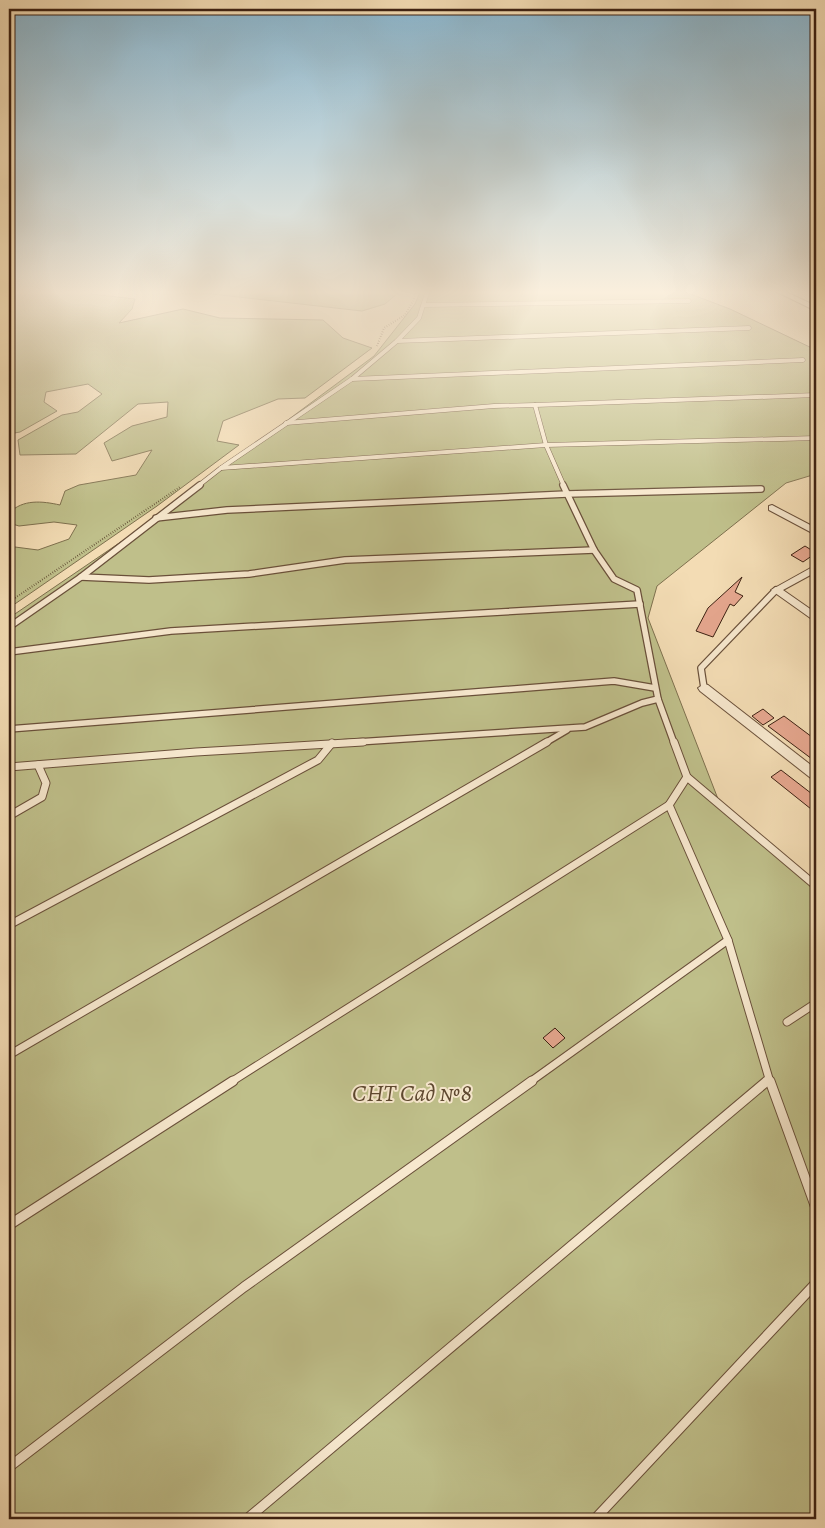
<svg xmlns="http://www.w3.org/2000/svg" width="825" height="1528" font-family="Alegreya,serif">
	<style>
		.green { fill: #bfbf8a; stroke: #7e704e }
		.building { fill: #e6a78f; stroke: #3d2112 }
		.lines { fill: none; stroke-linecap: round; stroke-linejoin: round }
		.lane-far3-casing { stroke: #6a503a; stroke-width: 5 }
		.lane-far2-casing { stroke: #6a503a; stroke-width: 8 }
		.lane-far1-casing { stroke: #6a503a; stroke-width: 9 }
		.lane-casing { stroke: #6a503a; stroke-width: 11 }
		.street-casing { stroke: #6a503a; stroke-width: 2 }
		.path { stroke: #3d2112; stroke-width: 2; stroke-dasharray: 0.5 2; stroke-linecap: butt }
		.lane-far3 { stroke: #f7e8ce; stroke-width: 4 }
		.lane-far2 { stroke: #f7e8ce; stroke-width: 5.5 }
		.lane-far1 { stroke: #f7e8ce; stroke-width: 7 }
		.lane { stroke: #f7e8ce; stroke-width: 9 }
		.street { fill: #f7e8ce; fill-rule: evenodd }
		.labels { text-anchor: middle; stroke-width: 4; stroke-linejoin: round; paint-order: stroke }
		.near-park-label { font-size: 24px; font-style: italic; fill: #5e4830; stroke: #f7e8ce }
	</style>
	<rect width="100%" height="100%" fill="#f3dcb4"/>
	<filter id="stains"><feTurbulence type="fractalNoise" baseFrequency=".004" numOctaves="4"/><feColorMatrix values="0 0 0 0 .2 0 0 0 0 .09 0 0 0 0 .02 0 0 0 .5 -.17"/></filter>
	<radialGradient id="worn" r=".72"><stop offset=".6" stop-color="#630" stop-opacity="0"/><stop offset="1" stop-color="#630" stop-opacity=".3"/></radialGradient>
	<!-- green -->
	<g class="green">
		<path d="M9 290H94L91 294 135 299 132 309 119 323 183 309 220 318 323 320 343 338 372 348 305 398 278 399 223 421 217 441 239 445 157 506 9 608V543L15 547 38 550 69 539 77 525 54 522 19 526 9 523V513C23 499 42 501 60 505L65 491 79 485 136 475 152 450 112 461 104 443 132 426 167 417 168 402 138 404 76 454 20 455 18 440 62 415 78 412 102 394 88 384 46 392 44 402 57 411 20 432 9 434Z"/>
		<path d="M175 290H396L398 293 385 304 362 311 212 294H184Z"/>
		<path d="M421 290H680L730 309 816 350V474L786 483 657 586 648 618 718 799 816 883V1519H9V618L156 518 374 356 415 304Z"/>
	</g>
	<!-- building -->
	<g class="building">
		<path d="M805 546 816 553 803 562 791 555Z"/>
		<path d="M742 577 735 592 743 596 734 606 730 604 713 637 696 631 708 608Z"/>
		<path d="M763 709 774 718 763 725 752 716Z"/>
		<path d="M784 716 816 740V762L768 726Z"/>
		<path d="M781 770 816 797V813L771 777Z"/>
		<path d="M555 1028 565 1038 553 1048 543 1038Z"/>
	</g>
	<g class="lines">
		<!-- lane-far3 casing -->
		<g class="lane-far3-casing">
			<g id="lane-far3">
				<path d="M424 305 689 301"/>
				<path d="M397 341 749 328"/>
				<path d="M352 379 803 360"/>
				<path d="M535 405 816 395"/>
				<path d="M286 423 494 406 535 405 546 445 564 486"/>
				<path d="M221 468 546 445 816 438"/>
				<path d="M198 486 221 468 352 379 397 341 419 318 428 290"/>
			</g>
		</g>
		<!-- lane-far2 casing -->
		<g class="lane-far2-casing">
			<g id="lane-far2">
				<path d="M156 518 227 510 567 494 761 489"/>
				<path d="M81 577 149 580 249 574 345 560 594 550"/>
				<path d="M9 627 81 577 200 485"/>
				<path d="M9 652 171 631 640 604"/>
				<path d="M704 688 701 668 776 590"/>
				<path d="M658 699 674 743"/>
				<path d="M9 729 614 681 655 688"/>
				<path d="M342 743 585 727 642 703 658 699 637 590 614 579 594 550 563 485"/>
				<path d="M545 743 567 730"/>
			</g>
		</g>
		<!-- lane-far1 casing -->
		<g class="lane-far1-casing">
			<g id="lane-far1">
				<path d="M674 742 687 777 816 886"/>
				<path d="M9 767 196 752 363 742"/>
				<path d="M687 777 669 805 728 940 770 1082"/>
				<path d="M9 816 42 797 46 783 38 765"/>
				<path d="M9 925 318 760 332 743"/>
				<path d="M787 1022 816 1003"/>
				<path d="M9 1055 547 742"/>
				<path d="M231 1082 669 805"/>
				<path d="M530 1082 728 940"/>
				<path d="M766 1082 769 1079"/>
			</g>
		</g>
		<!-- lane casing -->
		<g class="lane-casing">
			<g id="lane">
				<path d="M770 1081 816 1208"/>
				<path d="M9 1225 233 1081"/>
				<path d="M9 1467 244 1287 532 1081"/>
				<path d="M247 1519 767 1081"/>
				<path d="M595 1519 816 1283"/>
			</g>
		</g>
		<!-- street casing -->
		<g class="street-casing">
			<g id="street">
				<path d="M773 290H782L816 306V311Z"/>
				<path d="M772 505 816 528V535L769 510V506Z"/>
				<path d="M816 565V572L783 590 816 613V622L771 590Z"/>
				<path d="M704 684 708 685 816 769V781L812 779 700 691 698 688Z"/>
			</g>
		</g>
		<!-- path -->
		<g class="path">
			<path d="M377 346 384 328 405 315 413 301 416 290"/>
			<path d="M9 602 180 487"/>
		</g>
		<!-- lane-far3 -->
		<use href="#lane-far3" class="lane-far3"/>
		<!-- lane-far2 -->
		<use href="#lane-far2" class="lane-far2"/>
		<!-- lane-far1 -->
		<use href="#lane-far1" class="lane-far1"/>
		<!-- lane -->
		<use href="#lane" class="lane"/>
		<!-- street -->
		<use href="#street" class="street"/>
	</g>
	<!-- sky -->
	<linearGradient id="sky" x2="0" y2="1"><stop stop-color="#89b7d1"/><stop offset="0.58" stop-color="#faefdd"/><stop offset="1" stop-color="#faefdd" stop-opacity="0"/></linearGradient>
	<rect width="825" height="504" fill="url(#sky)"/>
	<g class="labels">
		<!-- near-park labels -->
		<g class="near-park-label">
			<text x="412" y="1101">СНТ Сад №8</text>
		</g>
	</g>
	<!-- margin -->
	<rect width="825" height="1528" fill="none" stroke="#f3dcb4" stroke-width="30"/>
	<rect x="10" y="10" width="805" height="1508" fill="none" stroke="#3d2112" stroke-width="2.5"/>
	<rect x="15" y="15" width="795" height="1498" fill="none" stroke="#3d2112"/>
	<rect width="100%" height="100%" filter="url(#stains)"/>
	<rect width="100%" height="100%" fill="url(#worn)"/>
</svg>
